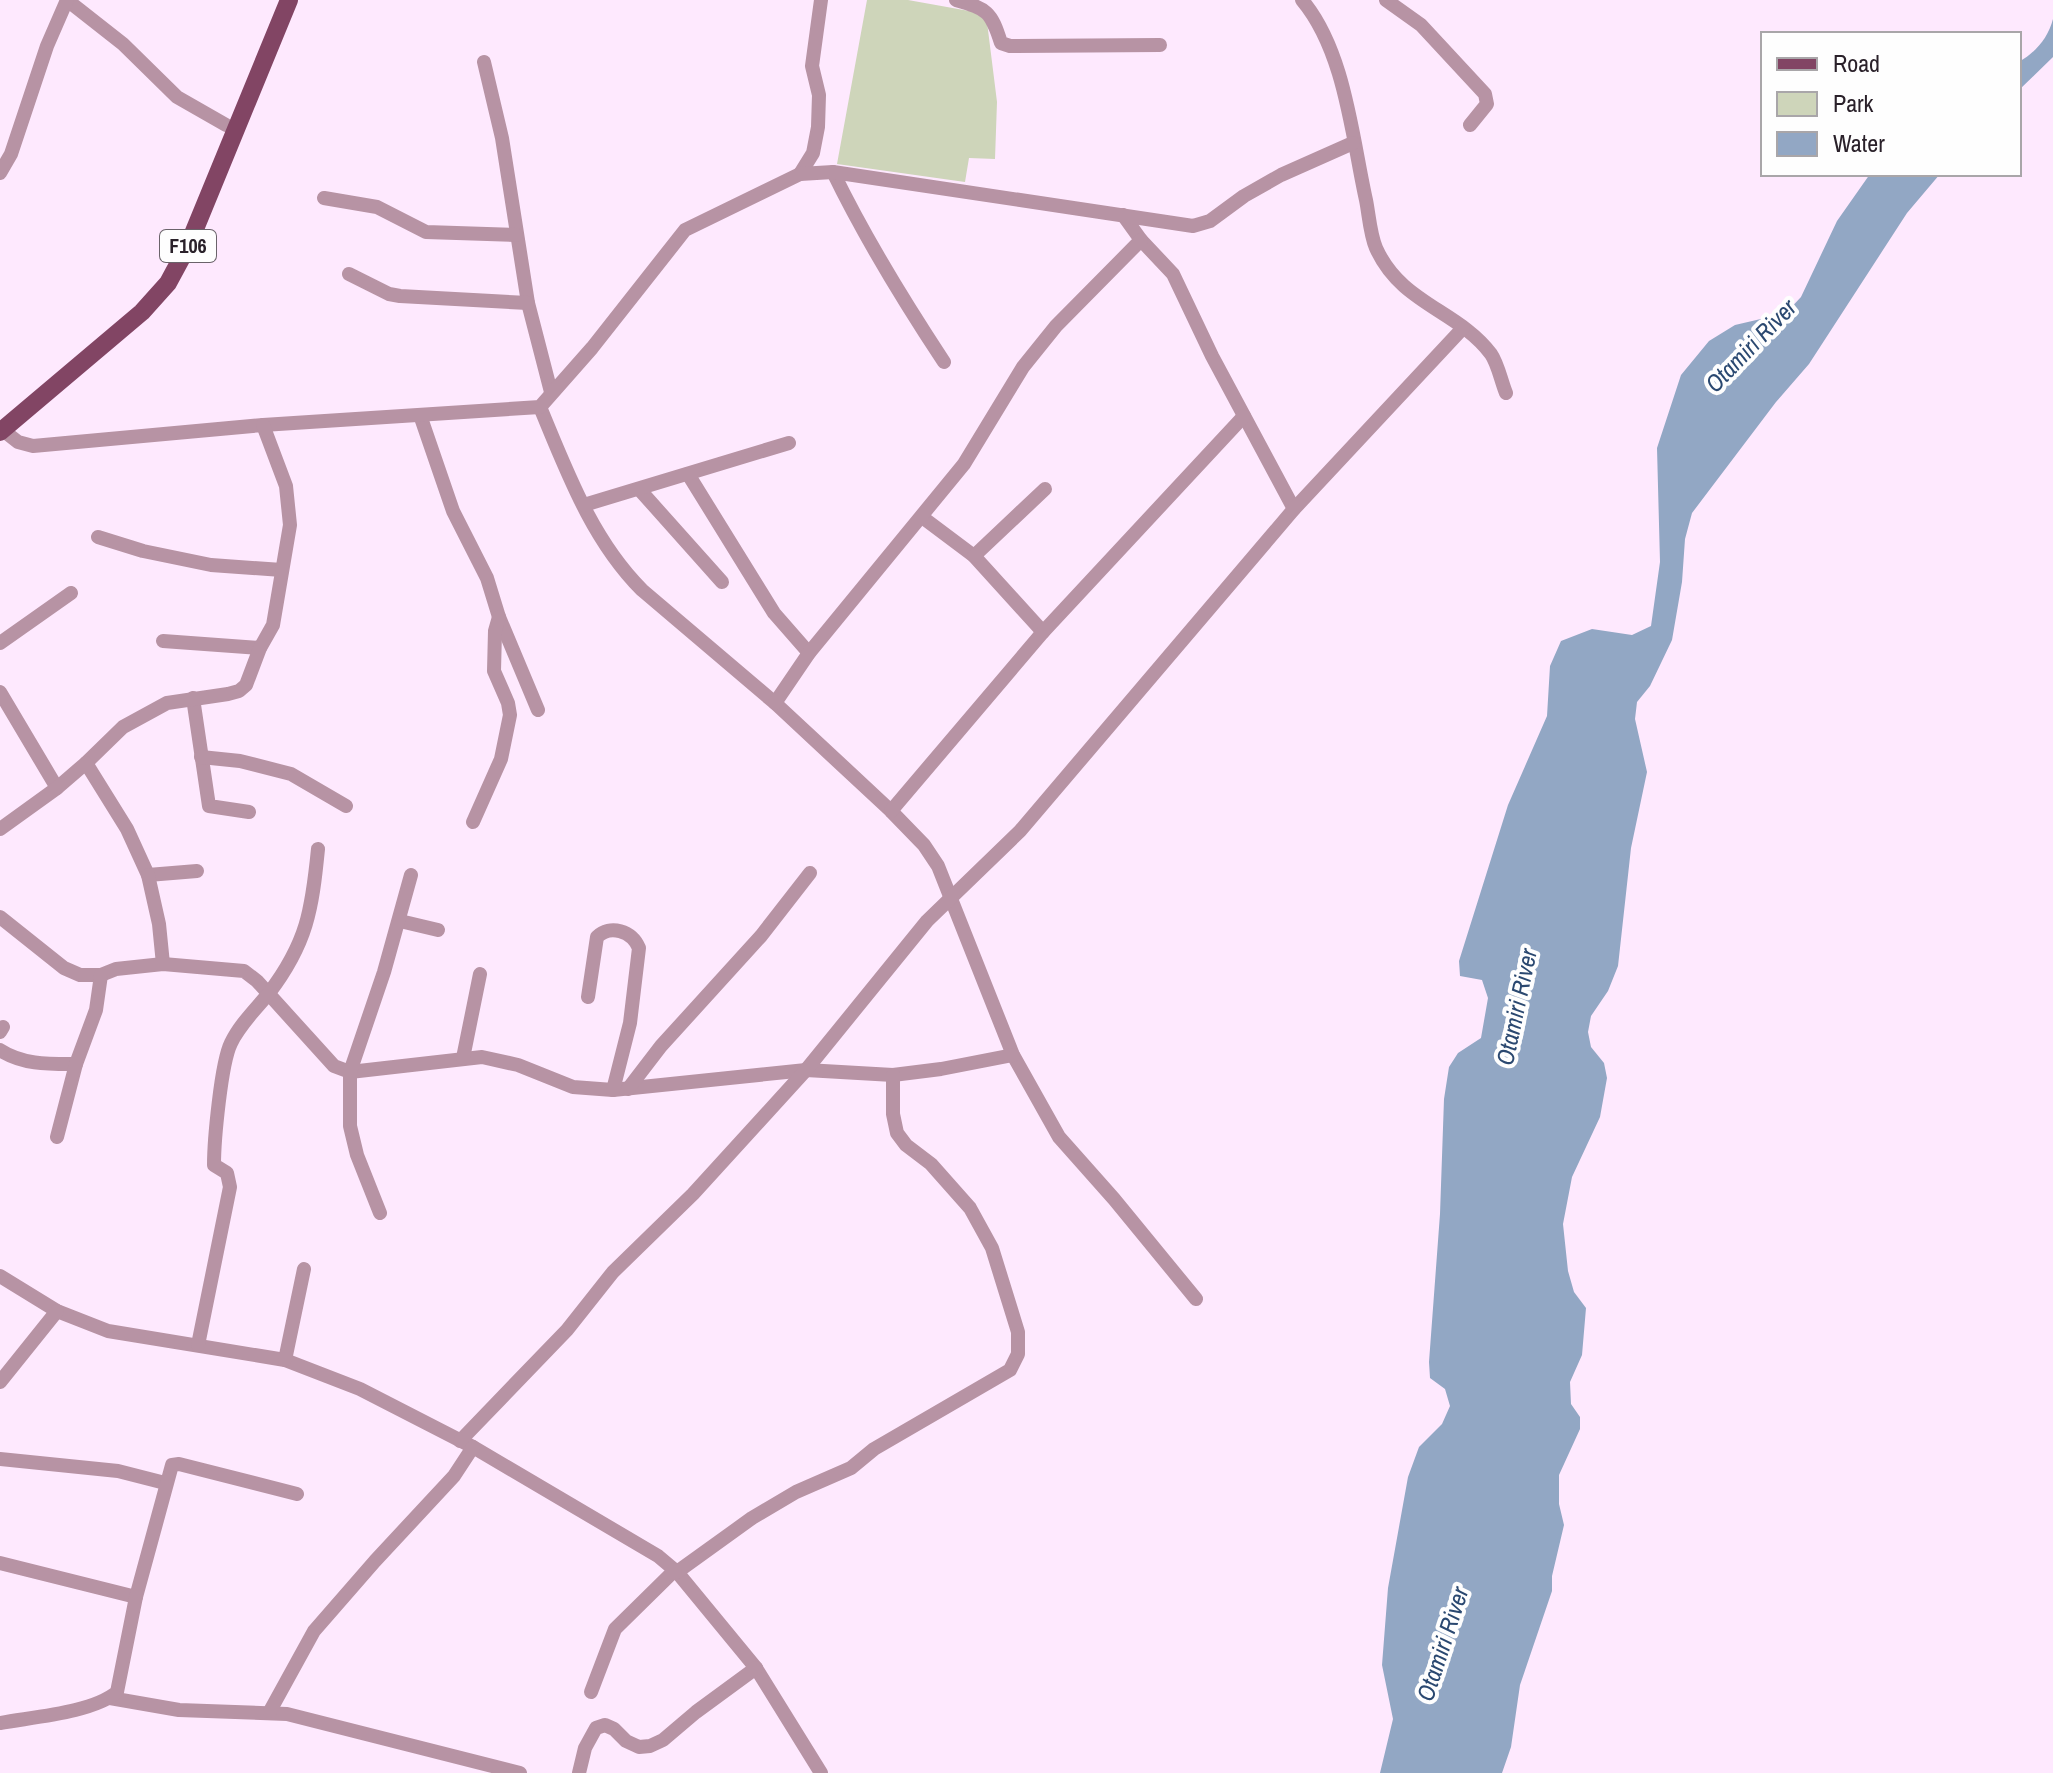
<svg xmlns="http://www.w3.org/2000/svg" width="2053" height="1773" font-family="'Archivo Narrow',sans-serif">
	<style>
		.green { fill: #ced5ba }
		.water { fill: #92a7c4 }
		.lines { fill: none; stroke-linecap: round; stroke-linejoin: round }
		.minor { stroke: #b793a4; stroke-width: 14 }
		.major { stroke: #824564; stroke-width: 18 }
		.labels { text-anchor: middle; stroke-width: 8; stroke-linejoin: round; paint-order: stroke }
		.shield { fill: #fefefe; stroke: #6a636a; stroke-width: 2 }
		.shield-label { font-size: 20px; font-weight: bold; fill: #2a212a }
		.water-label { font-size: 24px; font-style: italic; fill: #2a4870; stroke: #fefefe }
	</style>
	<rect width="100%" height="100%" fill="#fee9fe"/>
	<!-- green -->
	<path class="green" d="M867 0H908L986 14 997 102 995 159 969 158 965 182 837 164Z"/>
	<!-- water -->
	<g class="water">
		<path d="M2053 19V57L2019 90V62C2036 52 2048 38 2053 19Z"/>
		<path d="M1870 174H1940L1907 213 1809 364 1776 402 1692 513 1685 539 1682 582 1672 640 1650 686 1637 702 1635 719 1647 772 1631 848 1618 966 1608 991 1591 1016 1588 1032 1591 1047 1604 1063 1607 1078 1600 1117 1572 1177 1563 1224 1568 1271 1574 1292 1586 1308 1582 1355 1570 1382 1571 1404 1580 1417V1429L1559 1475V1504L1564 1525 1552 1576V1591L1520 1685 1511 1747 1502 1773H1380L1393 1719 1382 1665 1388 1588 1408 1477 1419 1447 1442 1424 1450 1406 1445 1389 1430 1378 1429 1362 1440 1214 1444 1099 1449 1067 1458 1053 1481 1038 1488 998 1482 980 1460 976 1459 961 1508 805 1547 716 1550 666 1561 641 1592 629 1632 635 1651 626 1660 562 1657 448 1681 375 1709 341 1735 325 1786 313 1801 297 1837 221Z"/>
	</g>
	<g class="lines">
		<!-- minor -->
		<g class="minor">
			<path d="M67 0 123 44 177 97 226 125"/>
			<path d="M956 0C987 9 991 11 1001 43L1010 46 1160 45"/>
			<path d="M1302 0C1345 51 1352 137 1366 200 1369 215 1370 234 1376 248 1401 304 1458 310 1491 354 1498 364 1501 381 1506 393"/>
			<path d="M1386 0 1421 25 1485 94 1487 104 1470 125"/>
			<path d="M484 62 502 138 528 303 551 392"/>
			<path d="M833 172C865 238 903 300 944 362"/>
			<path d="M0 173 11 154 47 46 67 0"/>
			<path d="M800 174 813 153 818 127 819 95 812 66 821 0"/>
			<path d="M324 198 377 207 426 232 516 235"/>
			<path d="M1123 215 1141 240 1173 274 1212 356 1294 509"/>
			<path d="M349 274 389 294 400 296 528 303"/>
			<path d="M540 407C567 472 592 540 642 590L775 703 891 811 924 845 938 866 1013 1055 1059 1137 1114 1199 1196 1299"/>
			<path d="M420 415 453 511 487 578 499 617 538 710"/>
			<path d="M0 428 18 442 33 446 263 425 540 407 592 348 685 230 800 174 833 172 1193 226 1210 221 1244 196 1281 175 1353 143"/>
			<path d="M688 474 774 613 809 653"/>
			<path d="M639 489 722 582"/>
			<path d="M584 505 789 443"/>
			<path d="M922 517 974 556 1043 632"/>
			<path d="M98 537 143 551 211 565 282 570"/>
			<path d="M974 556 1045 489"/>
			<path d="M163 641 260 648"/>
			<path d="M0 643 71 593"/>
			<path d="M0 692 57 788"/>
			<path d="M193 698 209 806 249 812"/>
			<path d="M775 703 809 653 964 464 1023 367 1056 326 1141 240"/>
			<path d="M201 757 240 761 291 774 346 806"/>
			<path d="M86 763 123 727 167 703 228 694 239 691 246 685 260 648 273 625 290 525 286 486 263 425"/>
			<path d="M891 811 1043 632 1244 416"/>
			<path d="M473 822 501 759 510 715 508 703 494 671 495 631 499 617"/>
			<path d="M0 829 57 788 86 763 127 829 148 875 197 871"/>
			<path d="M148 875 159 924 163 964"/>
			<path d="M0 917 64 968 80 975H101L116 969 163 964 244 971 257 981 334 1066 350 1072 482 1057 518 1065 573 1087 613 1090 806 1070 893 1075 941 1069 1013 1055"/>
			<path d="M400 921 438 930"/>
			<path d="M588 997 597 937C610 924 632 931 639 948L630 1023 613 1090"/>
			<path d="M0 1032 3 1027"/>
			<path d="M0 1050C23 1065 50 1064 76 1064"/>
			<path d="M463 1058 480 974"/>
			<path d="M628 1089 661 1046 761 936 810 873"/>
			<path d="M57 1137 76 1064 96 1010 101 975"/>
			<path d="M380 1213 357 1155 350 1126V1072L384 972 411 875"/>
			<path d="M0 1276 57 1311 108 1331 285 1360 360 1389 473 1447 658 1556 677 1572 756 1668 821 1773"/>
			<path d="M198 1345 230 1187 227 1173 214 1165C214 1141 221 1063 231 1043 240 1024 256 1009 269 993 307 943 312 910 318 849"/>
			<path d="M285 1360 304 1269"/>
			<path d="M0 1382 57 1311"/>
			<path d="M460 1441 567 1330 613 1272 693 1194 806 1070 927 921 1020 831 1294 509 1463 328"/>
			<path d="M0 1459 118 1471 165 1483"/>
			<path d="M0 1563 136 1597"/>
			<path d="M677 1572 752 1518 796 1492 851 1468 874 1449 1010 1370 1018 1354V1332L992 1248 970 1208 931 1164 906 1145 897 1133 893 1114V1075"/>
			<path d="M591 1692 615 1629 675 1570"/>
			<path d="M110 1698 179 1710 287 1714 520 1773"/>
			<path d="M270 1711 314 1631 375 1561 454 1476 473 1447"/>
			<path d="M0 1723C32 1717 92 1713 117 1692L136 1597 172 1465 179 1464 297 1494"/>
			<path d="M579 1773 585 1748 596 1728 605 1725 614 1729 626 1741 639 1747 650 1746 663 1740 696 1712 756 1668"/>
		</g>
		<!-- major -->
		<path class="major" d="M0 432 142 312 168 283 188 246 289 0"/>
	</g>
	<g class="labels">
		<!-- shield labels -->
		<rect class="shield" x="160" y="230" width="56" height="32" rx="6"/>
		<g class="shield-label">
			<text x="188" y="253">F106</text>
		</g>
		<!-- water labels -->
		<g class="water-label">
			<text transform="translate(1751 346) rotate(-46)" y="8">Otamiri River</text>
			<text transform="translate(1517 1007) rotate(-78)" y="8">Otamiri River</text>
			<text transform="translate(1443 1644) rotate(-72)" y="8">Otamiri River</text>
		</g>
	</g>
	<!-- legend -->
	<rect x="1761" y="32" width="260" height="144" fill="#fefefe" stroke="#a9a6a9" stroke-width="2"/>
	<rect x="1777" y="58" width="40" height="12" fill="#824564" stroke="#a9a6a9" stroke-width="2"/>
	<text x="1833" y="72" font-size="24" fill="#2a212a">Road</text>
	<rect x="1777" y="92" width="40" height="24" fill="#ced5ba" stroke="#a9a6a9" stroke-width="2"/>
	<text x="1833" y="112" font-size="24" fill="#2a212a">Park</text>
	<rect x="1777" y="132" width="40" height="24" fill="#92a7c4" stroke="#a9a6a9" stroke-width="2"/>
	<text x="1833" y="152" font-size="24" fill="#2a212a">Water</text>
</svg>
